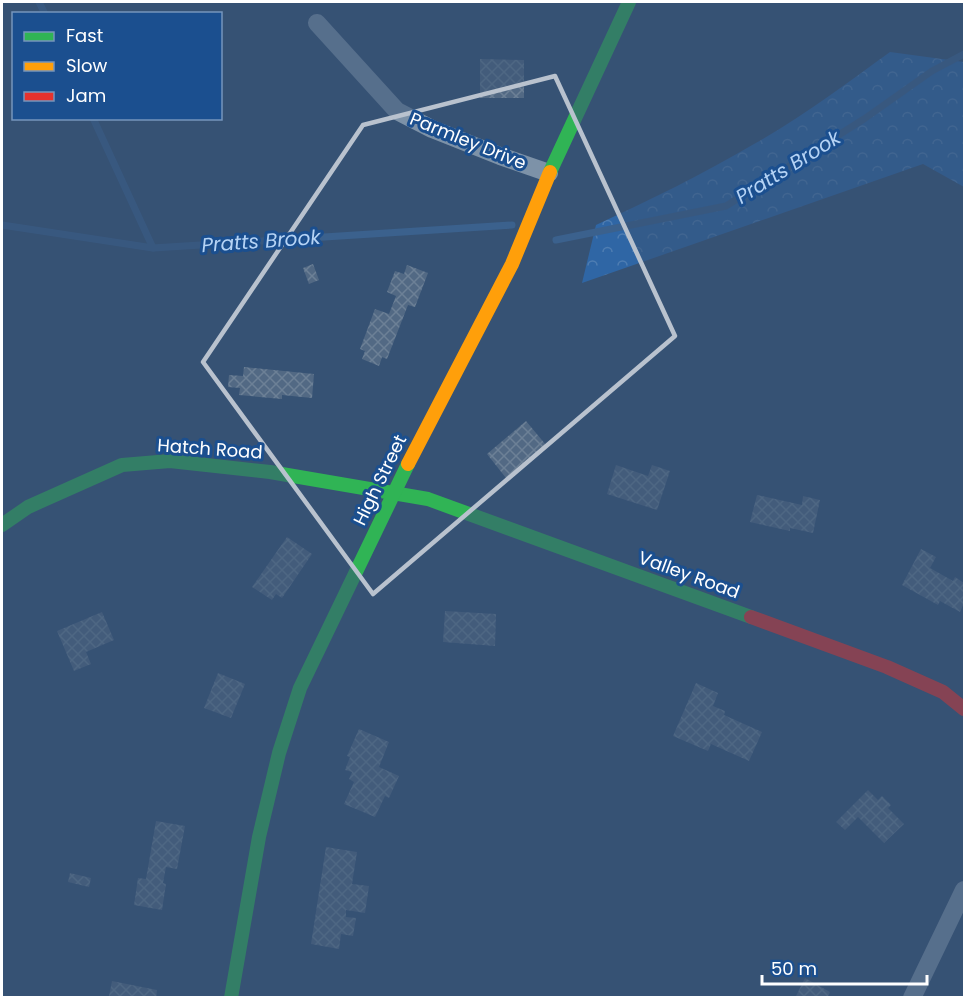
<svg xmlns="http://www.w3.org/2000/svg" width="966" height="999" font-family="Poppins,sans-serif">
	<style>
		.forest { fill: url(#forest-crowns) }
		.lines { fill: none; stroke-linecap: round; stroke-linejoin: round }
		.stream { stroke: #3b618d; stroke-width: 7 }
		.building { fill: url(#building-cross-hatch) }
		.street { stroke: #7d92a8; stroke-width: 18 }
		.fast { stroke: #30b455; stroke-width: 14 }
		.slow { stroke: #ff9f0a; stroke-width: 14 }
		.jam { stroke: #e5322d; stroke-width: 14 }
		.marked { fill: none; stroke: #b9c2ce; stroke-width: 4.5; stroke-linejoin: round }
		.labels { text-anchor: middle; stroke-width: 6; stroke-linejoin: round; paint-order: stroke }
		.street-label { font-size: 18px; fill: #fff; stroke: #1b4f8f }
		.water-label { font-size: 20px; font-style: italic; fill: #b5d3f5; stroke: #1b4f8f }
	</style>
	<defs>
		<pattern id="forest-crowns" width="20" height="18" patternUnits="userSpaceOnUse" patternTransform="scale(1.5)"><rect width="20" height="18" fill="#2f66a5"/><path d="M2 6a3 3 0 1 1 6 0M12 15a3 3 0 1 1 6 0" fill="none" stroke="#4e7db2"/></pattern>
		<pattern id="building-cross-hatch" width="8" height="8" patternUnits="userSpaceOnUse" patternTransform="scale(1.5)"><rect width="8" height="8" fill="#526984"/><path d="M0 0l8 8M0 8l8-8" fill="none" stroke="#6c8096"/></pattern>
	</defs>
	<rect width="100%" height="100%" fill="#365274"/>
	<!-- forest -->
	<path class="forest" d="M890 52 964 62V187L923 164 582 283 596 225C650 200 703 174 754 144 802 117 846 84 890 52Z"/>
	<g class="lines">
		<!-- stream -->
		<g class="stream">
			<path d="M39 2 45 14"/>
			<path d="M93 118 153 248 512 225"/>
			<path d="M2 225 153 248"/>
			<path d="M556 240 726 206 864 119 932 71 964 54"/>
		</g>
	</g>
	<!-- building -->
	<g class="building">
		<path d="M480 59 524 60V98H480Z"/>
		<path d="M313 264 319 280 309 284 303 268Z"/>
		<path d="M407 265 428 273 415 307 408 305 387 359 382 357 379 366 362 359 365 351 360 349 375 309 389 314 396 296 387 292 395 271 404 274Z"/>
		<path d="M244 367 314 374 312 398 282 395V399L239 395 240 388 228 387 229 375 243 376Z"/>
		<path d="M526 421 546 445 506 478 487 454Z"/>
		<path d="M616 465 648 476 652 465 670 471 657 510 607 494Z"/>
		<path d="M757 495 802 505 803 496 820 500 813 533 790 528V531L750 522Z"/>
		<path d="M287 537 312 554 282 598 276 594 272 600 252 587Z"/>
		<path d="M921 549 936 557 930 568 953 581 955 577 964 583V603L960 612 940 601 938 605 902 585Z"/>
		<path d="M445 611 496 614 495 646 443 642Z"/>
		<path d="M102 612 114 640 86 652 91 664 74 671 57 631Z"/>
		<path d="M218 673 245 684 231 718 204 708Z"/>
		<path d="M696 683 718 693 713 706 725 711 724 715 762 732 749 761 711 744 708 751 673 736Z"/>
		<path d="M359 729 389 742 379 767 399 776 389 798 385 796 375 817 344 804 354 782 349 779 352 772 345 770 350 757 347 756Z"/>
		<path d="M868 790 878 800 882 796 891 805 888 808 904 824 884 843 858 817 845 830 836 822Z"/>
		<path d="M156 821 185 826 177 869 166 867 163 883 166 884 162 910 134 905 138 878 146 879Z"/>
		<path d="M326 847 357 852 352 884 369 886 365 913 346 910V917L356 918 353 936 341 934 339 949 311 944Z"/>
		<path d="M70 873 91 878 89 887 68 882Z"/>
		<path d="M805 978 830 992 827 998H795Z"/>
		<path d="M112 981 157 990 156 998 109 996Z"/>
	</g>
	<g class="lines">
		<!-- street -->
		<g class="street">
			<path d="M317 23 397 111 432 129 500 156 549 173"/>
			<path d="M912 998 964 890"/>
		</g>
		<!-- fast -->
		<g class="fast">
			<path d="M550 172 629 2"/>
			<path d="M2 525 28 507 122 465 170 461 270 472 428 499 751 617"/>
			<path d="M231 998 259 837 279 753 300 688 408 464"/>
		</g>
		<!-- slow -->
		<path class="slow" d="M408 464 512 264 550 172"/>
		<!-- jam -->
		<path class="jam" d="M751 617 887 667 943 692 964 709"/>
	</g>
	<!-- marked area -->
	<path d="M0 0H966V999H0ZM555 76 675 336 373 594 203 362 363 125Z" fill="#365274" fill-opacity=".55" fill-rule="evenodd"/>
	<path class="marked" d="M555 76 675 336 373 594 203 362 363 125Z"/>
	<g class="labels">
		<!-- street labels -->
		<g class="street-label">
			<text transform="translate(468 141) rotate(22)" y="6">Parmley Drive</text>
			<text transform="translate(210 449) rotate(4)" y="6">Hatch Road</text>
			<text transform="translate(380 480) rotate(-64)" y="6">High Street</text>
			<text transform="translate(689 575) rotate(20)" y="6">Valley Road</text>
		</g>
		<!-- water labels -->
		<g class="water-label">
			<text transform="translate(788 167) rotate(-32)" y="7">Pratts Brook</text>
			<text transform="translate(261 241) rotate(-4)" y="7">Pratts Brook</text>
		</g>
	</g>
	<!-- border -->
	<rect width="966" height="999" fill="none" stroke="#ffffff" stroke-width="6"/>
	<!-- legend -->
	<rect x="12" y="12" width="210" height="108" fill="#1b4f8f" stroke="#7695bc" stroke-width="1.5"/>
	<rect x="24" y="32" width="30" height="9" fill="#30b455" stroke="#7695bc" stroke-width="1.5"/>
	<text x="66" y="42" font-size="18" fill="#ffffff">Fast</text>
	<rect x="24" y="62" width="30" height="9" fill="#ff9f0a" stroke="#7695bc" stroke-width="1.5"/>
	<text x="66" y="72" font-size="18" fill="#ffffff">Slow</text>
	<rect x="24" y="92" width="30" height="9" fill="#e5322d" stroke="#7695bc" stroke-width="1.5"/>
	<text x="66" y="102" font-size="18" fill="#ffffff">Jam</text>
	<!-- scale -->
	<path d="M762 975v9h165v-9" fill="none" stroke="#ffffff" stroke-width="3"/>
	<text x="771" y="975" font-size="18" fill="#ffffff" stroke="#1b4f8f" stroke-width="4.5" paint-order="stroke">50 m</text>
</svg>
